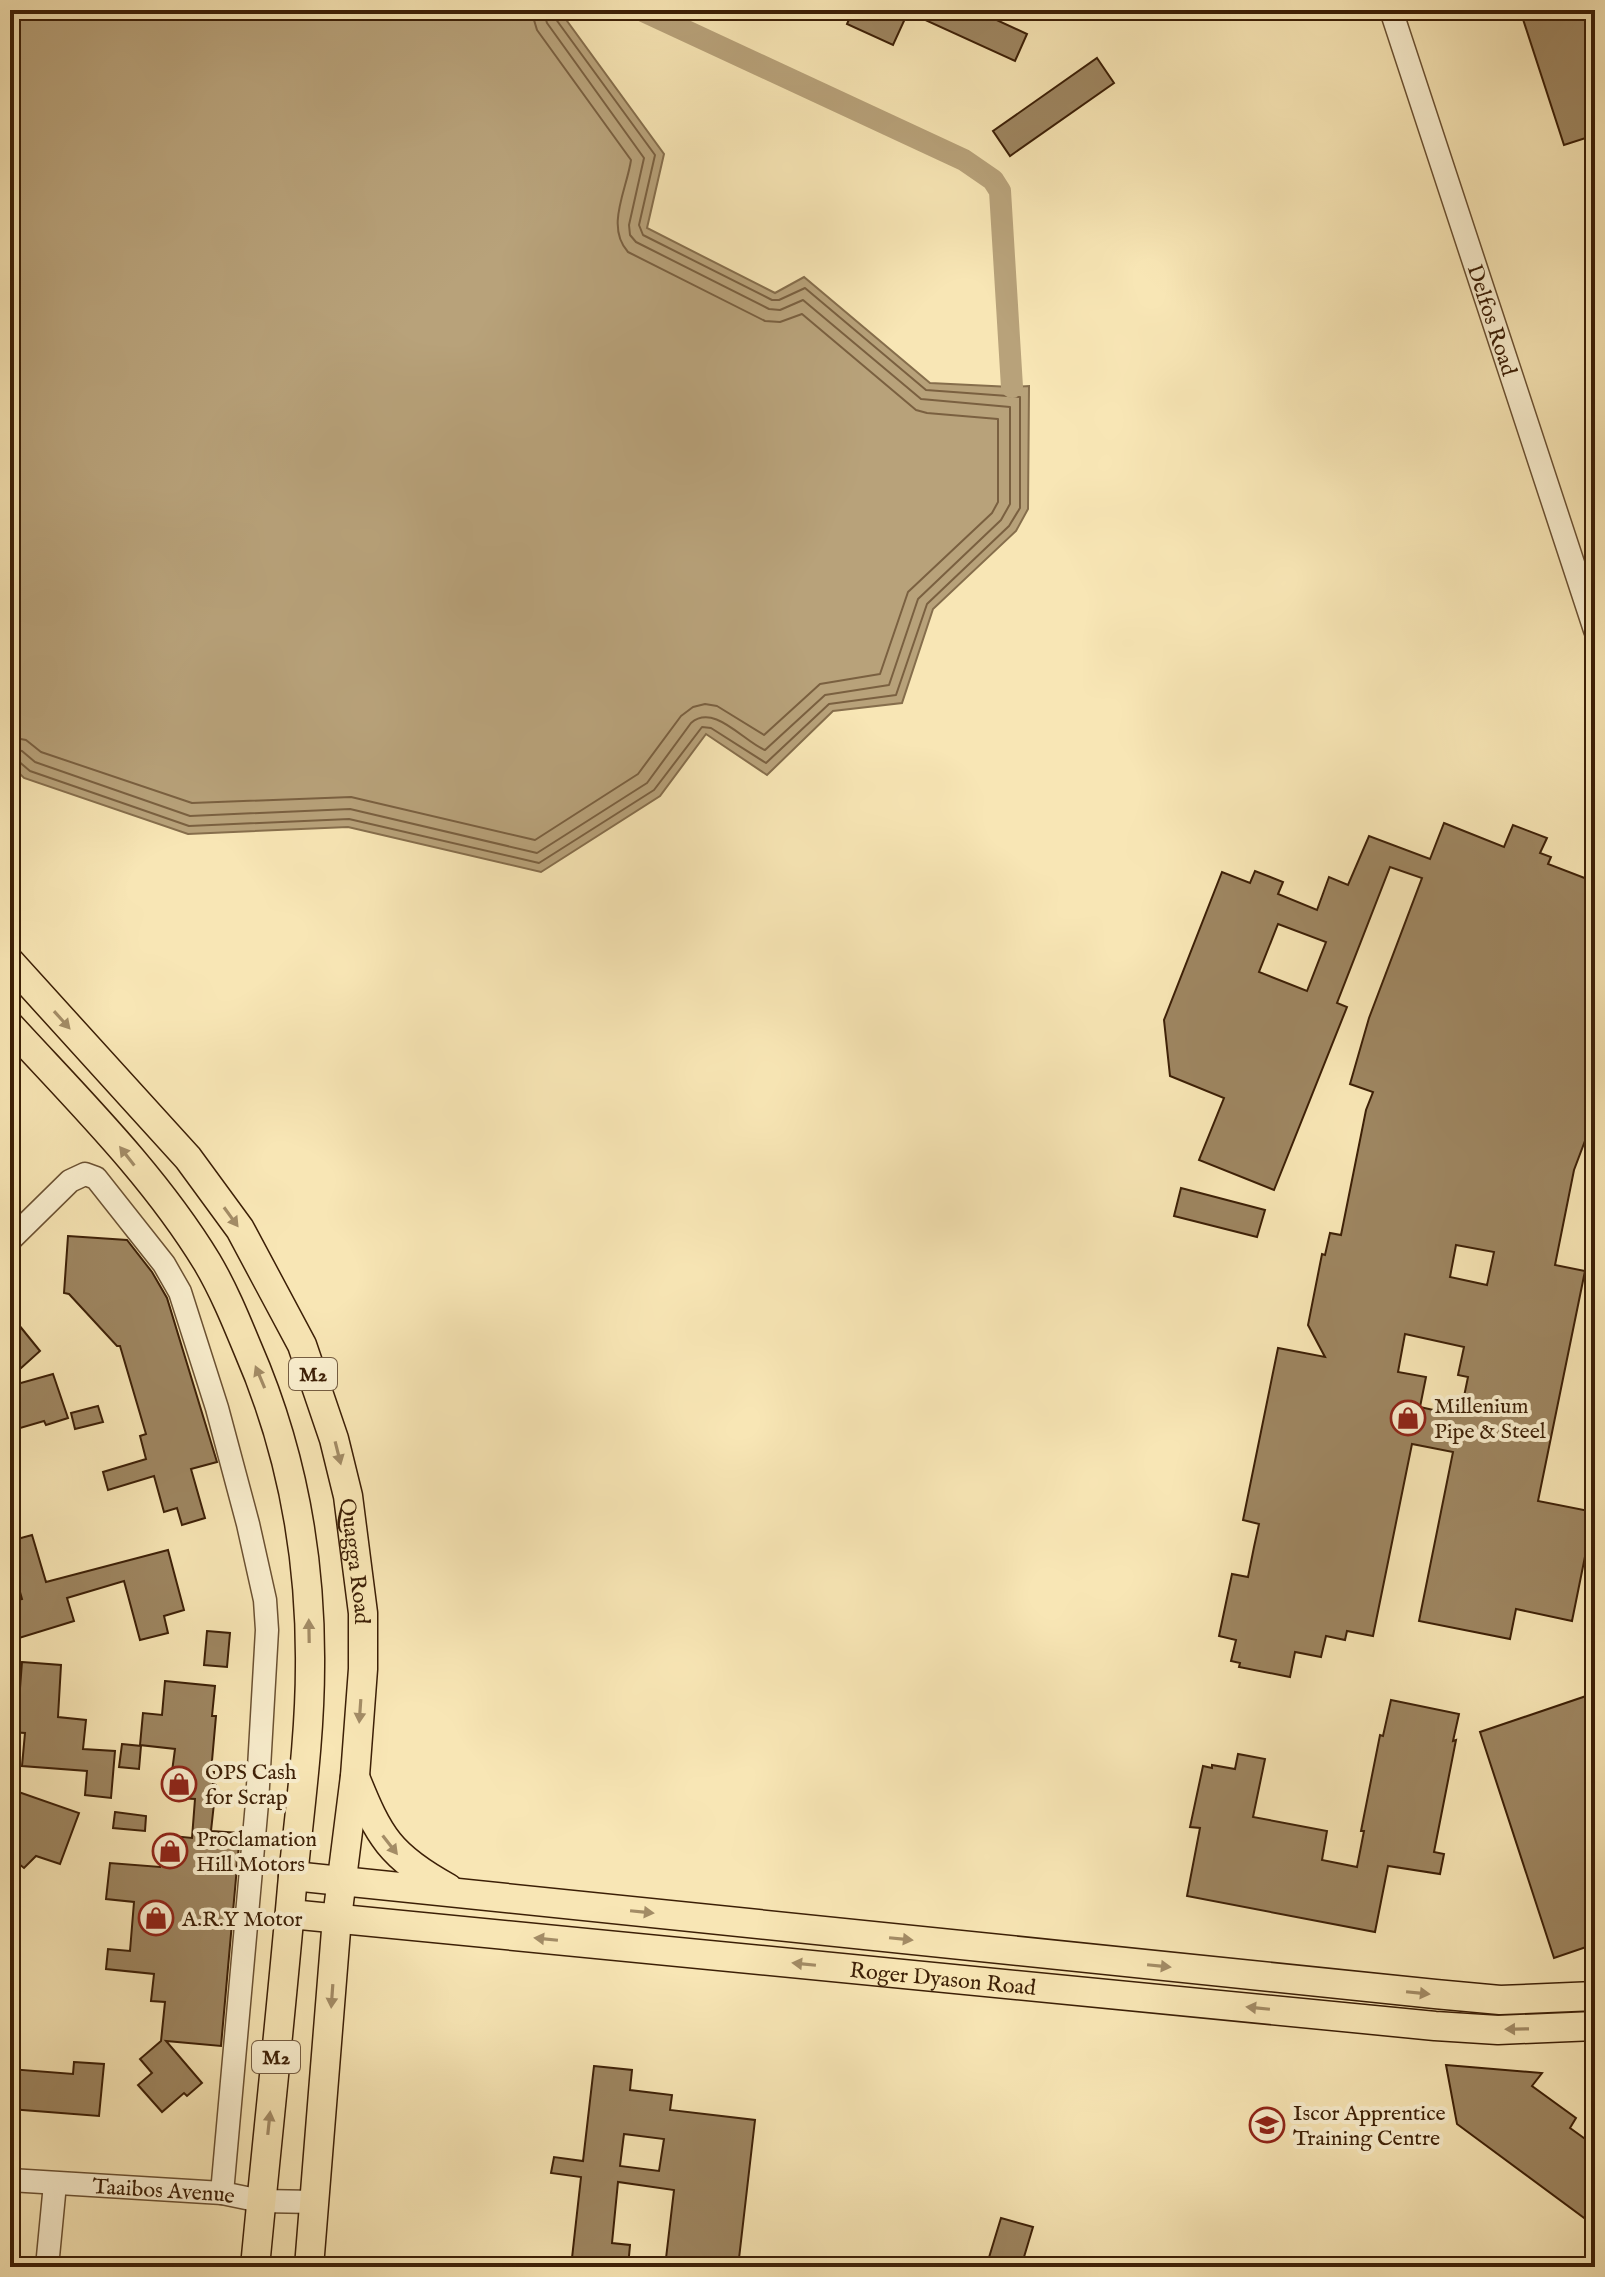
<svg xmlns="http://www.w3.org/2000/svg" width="1605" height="2277" font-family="'IM FELL English',serif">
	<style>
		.water { fill: #b8a27a; stroke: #866e4c; stroke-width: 2 }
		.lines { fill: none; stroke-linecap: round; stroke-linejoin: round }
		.shore { stroke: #7a6040; stroke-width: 2 }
		.canal { stroke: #b8a27a; stroke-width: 22 }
		.building { fill: #9e8661; stroke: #3c1f06; stroke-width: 2; fill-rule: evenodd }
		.minor-casing { stroke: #6b5132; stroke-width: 25 }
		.major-casing { stroke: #3c1f06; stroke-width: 31 }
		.minor { stroke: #faefcf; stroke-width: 22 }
		.major { stroke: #f8e6b5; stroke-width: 28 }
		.oneway { fill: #a38c66 }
		.labels { text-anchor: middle; stroke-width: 8; stroke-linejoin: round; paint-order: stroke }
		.shield { fill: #faefcf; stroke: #755d42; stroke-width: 2 }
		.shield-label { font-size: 20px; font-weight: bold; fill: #3c1f06 }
		.street-label { font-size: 22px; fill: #3c1f06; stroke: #faefcf }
		.poi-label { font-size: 22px; fill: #3c1f06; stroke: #faefcf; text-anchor: start }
	</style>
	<rect width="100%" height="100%" fill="#f8e6b5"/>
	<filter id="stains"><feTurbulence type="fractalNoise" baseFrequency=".0025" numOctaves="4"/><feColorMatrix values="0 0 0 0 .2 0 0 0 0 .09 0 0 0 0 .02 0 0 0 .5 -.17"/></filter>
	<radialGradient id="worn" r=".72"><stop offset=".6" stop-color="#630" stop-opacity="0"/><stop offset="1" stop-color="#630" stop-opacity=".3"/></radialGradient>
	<!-- water -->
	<path class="water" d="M19 10H559L664 154 647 228 775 293 804 277 930 383 1012 387 1029 386 1028 509 1016 531 933 609 902 703 833 711 767 775 706 734 660 796 541 872 348 827 188 834 24 778 10 764V16Z"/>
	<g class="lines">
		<!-- shore -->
		<g class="shore">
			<path d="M10 737 26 740 41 752 192 803 351 797 535 840 638 774 681 716 693 707 705 704 717 706 764 735 820 684 880 674 908 592 992 513 998 502V419L927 413 916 410 802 314 780 322 765 321 628 252C605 227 627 189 631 160L537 30 531 10"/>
			<path d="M10 749 22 751 35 762 190 816 350 809 537 853 647 783 691 723C714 703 743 741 765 750L825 695 889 685 918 599 1001 520 1010 504V407L921 399 803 300 780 310 769 309 636 242 630 235 629 225 644 158 547 23 543 10"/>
			<path d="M10 759 17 760 30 771 189 826 349 819 539 863 654 790 702 727 711 728 766 763 829 704 896 695 927 604 1009 526 1020 508V397L926 390 805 288 779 300H772L643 235 639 225 655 155 555 18 554 10"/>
		</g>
		<!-- canal -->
		<path class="canal" d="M641 10 964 160 993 180 1000 191 1012 387"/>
	</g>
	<!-- building -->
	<g class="building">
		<path d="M853 10H975L1027 34 1015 61 908 12 893 45 847 24Z"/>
		<path d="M1520 10H1595V135L1564 145Z"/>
		<path d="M1097 58 1114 83 1010 156 993 131Z"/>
		<path d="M1444 823 1504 847 1513 825 1547 838 1540 853 1551 857 1548 864 1595 882V1127L1591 1125 1574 1170 1555 1265 1585 1271 1538 1501 1594 1512 1572 1621 1516 1609 1510 1639 1419 1621 1453 1452 1412 1444 1373 1636 1347 1631 1345 1640 1326 1636 1321 1657 1295 1652 1290 1677 1239 1667 1240 1663 1231 1661 1236 1640 1219 1636 1232 1574 1248 1577 1254 1547 1259 1524 1243 1520 1278 1348 1325 1357 1308 1325 1322 1254 1325 1255 1330 1233 1341 1235 1366 1110 1373 1092 1350 1084 1369 1018 1422 878 1390 867 1337 1003 1347 1007 1274 1190 1199 1160 1224 1098 1170 1076 1164 1020 1222 872 1250 883 1255 871 1283 882 1278 894 1317 910 1329 877 1348 885 1369 836 1430 859ZM1278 924 1326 942 1307 991 1259 972ZM1456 1245 1494 1252 1487 1285 1450 1277ZM1405 1334 1464 1347 1458 1375 1468 1377 1460 1416 1420 1407 1426 1377 1398 1372Z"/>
		<path d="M1181 1188 1265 1210 1257 1237 1174 1216Z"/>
		<path d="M68 1236 127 1240 152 1272 167 1298 217 1462 191 1469 205 1518 182 1525 177 1508 164 1512 154 1476 108 1490 103 1472 146 1459 140 1436 146 1434 120 1346H117L69 1294 64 1293Z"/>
		<path d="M10 1314 40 1351 10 1378Z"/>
		<path d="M53 1374 68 1418 46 1425 44 1421 10 1431V1386Z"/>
		<path d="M98 1406 103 1422 75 1429 71 1413Z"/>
		<path d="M32 1535 46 1582 168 1550 184 1610 164 1616 168 1633 140 1640 124 1581 67 1598 74 1621 19 1638 10 1602 22 1599 10 1557V1541Z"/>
		<path d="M207 1631 230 1633 227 1667 204 1665Z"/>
		<path d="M22 1662 61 1665 58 1717 86 1720 83 1749 115 1751 111 1798 85 1795 87 1771 22 1766 25 1733 10 1732V1714H18Z"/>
		<path d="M165 1681 215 1686 212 1716H216L211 1772H214L213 1784 216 1785 211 1831 240 1833 221 2046 166 2041 202 2083 187 2096 184 2093 162 2112 138 2085 152 2073 140 2059 161 2041 165 2002 151 2001 154 1974 106 1969 108 1949 130 1951 134 1902 106 1899 110 1863 160 1867 163 1835 192 1838 195 1799 179 1798 180 1780 171 1779 175 1749 140 1745 143 1713 162 1715Z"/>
		<path d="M1595 1693V1944L1554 1958 1480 1732Z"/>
		<path d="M1391 1700 1459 1714 1453 1741 1456 1740 1434 1852 1444 1854 1440 1874 1388 1866 1375 1932 1187 1896 1200 1828 1190 1827 1203 1766 1212 1768V1765L1235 1769 1238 1754 1265 1759 1253 1817 1327 1831 1322 1860 1357 1867 1364 1831H1361L1380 1735 1383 1736Z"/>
		<path d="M122 1744 141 1746 139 1769 119 1767Z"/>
		<path d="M10 1789 79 1813 60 1864 36 1856 24 1868 19 1864 10 1874Z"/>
		<path d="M115 1812 146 1816 145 1831 113 1828Z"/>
		<path d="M74 2062 104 2064 99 2116 10 2109V2069L73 2074Z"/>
		<path d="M1446 2065 1542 2073 1532 2086 1576 2118 1570 2128 1595 2146V2226L1457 2124Z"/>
		<path d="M594 2066 632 2070 630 2090 672 2095 670 2110 755 2120 738 2267H665L674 2190 618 2182 612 2243 630 2245 628 2267H571L581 2177 551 2173 554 2157 583 2161ZM624 2134 664 2139 659 2171 620 2166Z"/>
		<path d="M1001 2218 1033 2227 1021 2267H998L987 2264Z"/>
	</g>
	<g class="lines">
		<!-- minor casing -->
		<g class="minor-casing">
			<g id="minor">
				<path id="s1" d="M1391 10 1595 630"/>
				<path d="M10 1240 70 1181 85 1174 96 1178 164 1264 180 1292 217 1408 248 1524 265 1600 267 1630 257 1803 222 2193"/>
				<path id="s2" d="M10 2180 222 2193 261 2201 315 2202"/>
				<path d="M47 2267 55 2184"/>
			</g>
		</g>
		<!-- major casing -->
		<g class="major-casing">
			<g id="major">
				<path id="s3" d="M10 962 188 1158 240 1229 302 1345 334 1439 348 1496 363 1613V1669L355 1776 337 1918 309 2267"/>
				<path d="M10 1026C79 1101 154 1175 207 1262 223 1289 235 1318 247 1347 292 1450 311 1554 310 1666 310 1740 299 1814 292 1887 281 2014 267 2140 255 2267"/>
				<path d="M355 1777C379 1837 390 1856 448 1888"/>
				<path d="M293 1876 1435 1994 1500 2000 1595 1996"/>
				<path id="s4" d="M290 1914 1435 2026 1498 2030 1595 2026"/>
			</g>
		</g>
		<!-- minor -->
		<use href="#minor" class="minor"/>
		<!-- major -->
		<use href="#major" class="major"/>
	</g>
	<!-- one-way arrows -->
	<defs><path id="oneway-solid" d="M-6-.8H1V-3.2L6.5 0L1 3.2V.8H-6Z" transform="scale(2)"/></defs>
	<g class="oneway">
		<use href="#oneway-solid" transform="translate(62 1020) rotate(48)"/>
		<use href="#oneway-solid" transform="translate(127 1156) rotate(-128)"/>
		<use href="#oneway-solid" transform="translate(231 1217) rotate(54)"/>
		<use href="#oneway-solid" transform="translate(260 1377) rotate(-113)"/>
		<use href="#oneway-solid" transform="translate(338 1453) rotate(76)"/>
		<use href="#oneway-solid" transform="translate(309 1631) rotate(-91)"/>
		<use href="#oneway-solid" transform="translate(360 1711) rotate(94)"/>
		<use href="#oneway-solid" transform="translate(390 1845) rotate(52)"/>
		<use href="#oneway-solid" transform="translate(642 1912) rotate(6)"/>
		<use href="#oneway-solid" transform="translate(546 1939) rotate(-174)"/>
		<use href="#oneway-solid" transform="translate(901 1939) rotate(6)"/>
		<use href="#oneway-solid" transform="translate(804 1964) rotate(-174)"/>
		<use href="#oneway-solid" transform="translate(1159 1966) rotate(6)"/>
		<use href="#oneway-solid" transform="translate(1418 1993) rotate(6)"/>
		<use href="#oneway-solid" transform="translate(332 1996) rotate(94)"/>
		<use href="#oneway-solid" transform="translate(1258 2008) rotate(-174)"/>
		<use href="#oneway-solid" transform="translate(1517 2029) rotate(179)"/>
		<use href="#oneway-solid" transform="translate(269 2123) rotate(-84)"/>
	</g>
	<!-- icons -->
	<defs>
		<g id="shop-ring" transform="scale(1.8)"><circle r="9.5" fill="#faefcf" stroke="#8f2418" stroke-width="1.5"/><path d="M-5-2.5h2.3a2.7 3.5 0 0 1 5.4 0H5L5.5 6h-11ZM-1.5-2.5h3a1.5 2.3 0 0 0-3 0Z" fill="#8f2418"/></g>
		<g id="university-ring" transform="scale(1.8)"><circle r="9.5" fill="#faefcf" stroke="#8f2418" stroke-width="1.5"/><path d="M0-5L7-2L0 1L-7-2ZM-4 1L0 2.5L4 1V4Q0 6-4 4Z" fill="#8f2418"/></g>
	</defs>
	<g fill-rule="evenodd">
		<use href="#shop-ring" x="1408" y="1418"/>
		<use href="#shop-ring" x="179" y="1784"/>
		<use href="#shop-ring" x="170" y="1851"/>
		<use href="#shop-ring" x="156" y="1918"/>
		<use href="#university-ring" x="1267" y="2125"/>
	</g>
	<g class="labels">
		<!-- shield labels -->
		<g class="shield">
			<rect x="289" y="1358" width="48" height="32" rx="6"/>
			<rect x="252" y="2041" width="48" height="32" rx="6"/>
		</g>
		<g class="shield-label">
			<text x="313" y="1381">M2</text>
			<text x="276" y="2064">M2</text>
		</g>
		<!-- street labels -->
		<g class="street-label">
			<text dy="8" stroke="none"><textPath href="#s1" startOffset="326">Delfos Road</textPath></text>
			<text dy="8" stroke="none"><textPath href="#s3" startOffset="708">Quagga Road</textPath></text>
			<text dy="8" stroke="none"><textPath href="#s4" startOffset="656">Roger Dyason Road</textPath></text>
			<text dy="8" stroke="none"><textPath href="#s2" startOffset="154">Taaibos Avenue</textPath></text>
		</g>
		<!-- poi labels -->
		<g class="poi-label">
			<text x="1434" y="1413">Millenium<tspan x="1434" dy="25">Pipe &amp; Steel</tspan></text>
			<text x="205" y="1779">OPS Cash<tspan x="205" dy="25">for Scrap</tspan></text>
			<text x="196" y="1846">Proclamation<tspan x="196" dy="25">Hill Motors</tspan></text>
			<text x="182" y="1926">A.R.Y Motor</text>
			<text x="1293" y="2120">Iscor Apprentice<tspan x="1293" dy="25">Training Centre</tspan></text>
		</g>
	</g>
	<!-- margin -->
	<rect width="1605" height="2277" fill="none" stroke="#f8e6b5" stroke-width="40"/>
	<rect x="12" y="12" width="1581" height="2253" fill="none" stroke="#3c1f06" stroke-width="4"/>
	<rect x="20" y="20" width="1565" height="2237" fill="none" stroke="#3c1f06" stroke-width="2"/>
	<rect width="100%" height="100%" filter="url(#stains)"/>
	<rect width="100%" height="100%" fill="url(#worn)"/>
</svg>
